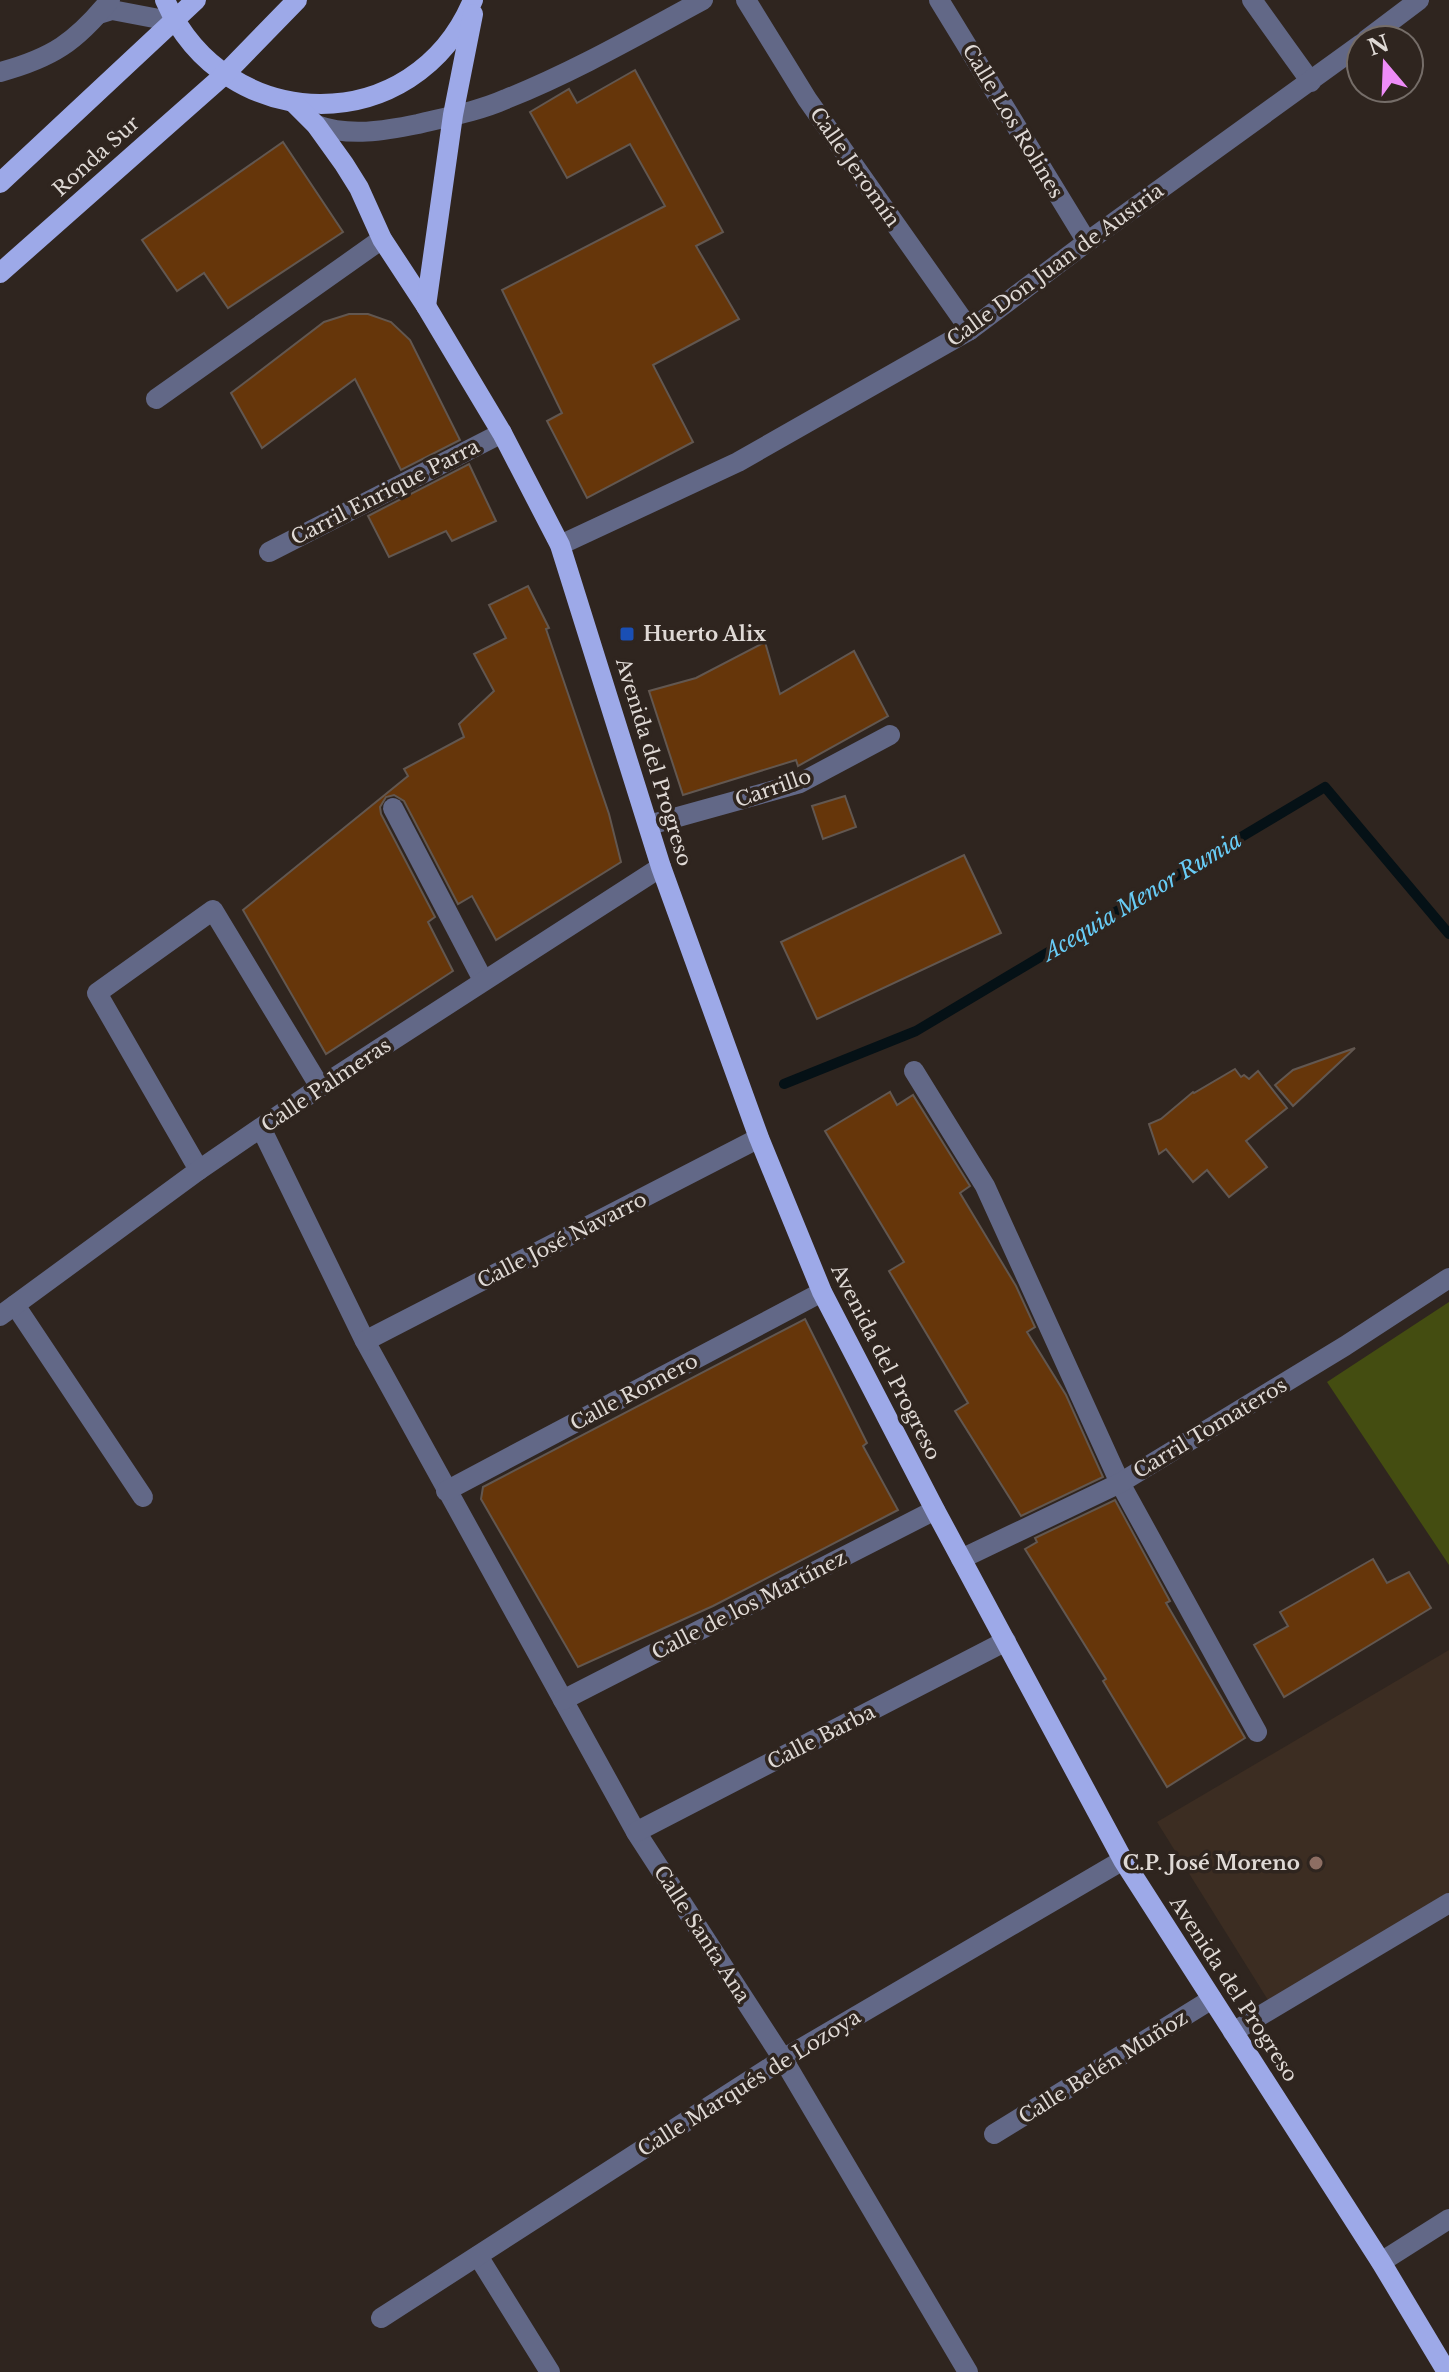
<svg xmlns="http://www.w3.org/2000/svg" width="1449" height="2372" font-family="'Libre Baskerville',serif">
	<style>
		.built { fill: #3c2d22 }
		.green { fill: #444d11 }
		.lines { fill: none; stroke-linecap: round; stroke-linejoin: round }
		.stream { stroke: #051116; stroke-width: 10 }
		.building { fill: #66360a; stroke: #625750; stroke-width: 2 }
		.minor { stroke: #626887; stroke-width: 20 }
		.major { stroke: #9da9e8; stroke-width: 20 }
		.transit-dot { fill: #1a4fb4; stroke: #2f251f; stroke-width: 3 }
		.education-dot { fill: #8d6e63; stroke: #2f251f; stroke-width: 3 }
		.labels { text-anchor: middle; stroke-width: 7; stroke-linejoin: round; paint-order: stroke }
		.street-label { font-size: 20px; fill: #dfd9d5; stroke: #2f251f }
		.poi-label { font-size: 20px; font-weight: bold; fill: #dfd9d5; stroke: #2f251f; text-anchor: start }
		.water-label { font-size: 22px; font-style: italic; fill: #68ccf6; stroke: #2f251f }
	</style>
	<rect width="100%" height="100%" fill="#2f251f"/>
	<!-- built -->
	<path class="built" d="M1449 1650V1903L1273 2008 1157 1822Z"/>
	<!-- green -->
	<path class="green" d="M1449 1302V1565L1327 1382Z"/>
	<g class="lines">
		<!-- stream -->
		<path class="stream" d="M784 1084 916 1031 1325 787 1449 934"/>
	</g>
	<!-- building -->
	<g class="building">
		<path d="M635 70 723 232 696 246 739 319 653 365 693 442 587 498 547 421 562 413 502 290 665 206 630 144 567 178 530 112 569 89 577 103Z"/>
		<path d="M283 142 343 232 228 308 204 273 177 291 142 240Z"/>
		<path d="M349 314H368L391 322 410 340 460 440 401 470 355 379 262 448 231 393 324 322Z"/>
		<path d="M469 464 496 521 452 541 446 531 389 557 368 516Z"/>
		<path d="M528 586 549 628 546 629 609 814 621 862 496 940 472 896 458 904 404 801 394 795 386 797 380 807 381 814 435 917 428 922 453 971 326 1054 243 910 408 776 404 769 464 737 459 724 494 691 474 654 506 638 489 605Z"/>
		<path d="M765 642 780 694 854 651 888 716 798 766 796 760 683 795 649 691 696 678Z"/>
		<path d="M845 796 856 827 823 839 812 806Z"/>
		<path d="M964 855 1001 933 817 1019 781 942Z"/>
		<path d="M1355 1048 1293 1106 1275 1085 1293 1070Z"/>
		<path d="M1235 1069 1241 1077 1244 1075 1249 1079 1258 1071 1287 1108 1246 1141 1267 1167 1229 1197 1207 1170 1193 1182 1166 1149 1159 1154 1149 1124 1161 1119 1193 1092 1194 1093Z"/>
		<path d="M890 1092 897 1105 913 1095 970 1186 960 1193 1016 1286 1035 1327 1027 1332 1066 1395 1103 1477 1021 1516 955 1411 968 1403 889 1271 904 1262 825 1131Z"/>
		<path d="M805 1319 867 1443 863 1446 898 1510 713 1606 578 1667 481 1499 483 1487Z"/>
		<path d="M1115 1500 1170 1601 1166 1603 1245 1738 1167 1787 1103 1681 1106 1679 1025 1549 1037 1542 1035 1538Z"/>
		<path d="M1373 1559 1387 1583 1409 1572 1431 1608 1284 1697 1254 1645 1288 1626 1280 1612Z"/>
	</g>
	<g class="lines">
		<!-- minor -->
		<g class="minor">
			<path d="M746 0 807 99 970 330"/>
			<path d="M939 0 1087 242"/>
			<path d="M1252 0 1311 82"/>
			<path d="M99 14 112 10 175 22"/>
			<path d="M1366 40 1419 0"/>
			<path d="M0 72C52 58 76 42 110 0"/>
			<path d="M316 125C349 137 384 131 418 124 447 117 479 111 506 99 574 72 638 35 703 0"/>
			<path d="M156 399 382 239"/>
			<path d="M560 545 738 462 970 330 1087 242 1361 44"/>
			<path d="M269 552 502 433"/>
			<path d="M393 808 483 980"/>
			<path d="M649 825 800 783 890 735"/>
			<path d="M914 1071 985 1186 1120 1483 1257 1732"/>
			<path d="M261 1128 365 1341 636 1832 783 2059 968 2372"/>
			<path d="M199 1170 97 993 213 910 320 1087"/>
			<path d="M15 1305 143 1497"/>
			<path d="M0 1316 199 1170 320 1087 661 867"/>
			<path d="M365 1341 759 1138"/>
			<path d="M446 1491 822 1292"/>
			<path d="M961 1559 1120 1483 1345 1346 1449 1278"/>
			<path d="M563 1700 935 1510"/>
			<path d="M636 1832 1006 1641"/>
			<path d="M1233 2032 1449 1903"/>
			<path d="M994 2134 1212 1999"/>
			<path d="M478 2256 550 2372"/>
			<path d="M1381 2262 1449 2219"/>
			<path d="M381 2318 783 2059 1123 1860"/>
		</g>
		<!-- major -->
		<g class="major">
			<path d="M165 0C225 137 415 140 473 0"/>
			<path d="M294 103 316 125 344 164 359 188 382 239 426 306 502 433 560 545 661 867 759 1138 822 1292 935 1510 1123 1860 1381 2262 1447 2372"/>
			<path d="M0 183 196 0"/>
			<path d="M0 273 224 75 297 0"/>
			<path d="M426 306 453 115 473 14"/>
		</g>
	</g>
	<!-- markers -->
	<rect class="transit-dot" x="619" y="626" width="16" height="16" rx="4"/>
	<circle class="education-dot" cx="1316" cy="1863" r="8"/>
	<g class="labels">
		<!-- street labels -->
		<g class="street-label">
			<text transform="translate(1013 121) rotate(59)" y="7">Calle Los Rolines</text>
			<text transform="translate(96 156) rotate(-42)" y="7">Ronda Sur</text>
			<text transform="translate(855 167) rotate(55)" y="7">Calle Jeromín</text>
			<text transform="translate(1055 265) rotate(-36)" y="7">Calle Don Juan de Austria</text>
			<text transform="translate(385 492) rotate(-27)" y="7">Carril Enrique Parra</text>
			<text transform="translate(654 762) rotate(73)" y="7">Avenida del Progreso</text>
			<text transform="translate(773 788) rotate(-19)" y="7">Carrillo</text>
			<text transform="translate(326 1085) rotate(-34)" y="7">Calle Palmeras</text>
			<text transform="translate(562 1240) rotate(-27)" y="7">Calle José Navarro</text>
			<text transform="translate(886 1362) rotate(63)" y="7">Avenida del Progreso</text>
			<text transform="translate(634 1392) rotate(-28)" y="7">Calle Romero</text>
			<text transform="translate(1210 1428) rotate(-31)" y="7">Carril Tomateros</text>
			<text transform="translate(749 1605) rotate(-27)" y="7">Calle de los Martínez</text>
			<text transform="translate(821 1737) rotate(-27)" y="7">Calle Barba</text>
			<text transform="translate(702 1934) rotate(57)" y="7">Calle Santa Ana</text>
			<text transform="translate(1234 1989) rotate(57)" y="7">Avenida del Progreso</text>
			<text transform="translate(1103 2067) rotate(-32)" y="7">Calle Belén Muñoz</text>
			<text transform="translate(749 2083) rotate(-32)" y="7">Calle Marqués de Lozoya</text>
		</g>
		<!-- poi labels -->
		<g class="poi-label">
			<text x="643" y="641">Huerto Alix</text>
			<text x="1300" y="1870" text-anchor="end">C.P. José Moreno</text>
		</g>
		<!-- water labels -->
		<g class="water-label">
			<text transform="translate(1142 896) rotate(-31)" y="8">Acequia Menor Rumia</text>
		</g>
	</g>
	<!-- north arrow -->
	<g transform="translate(1385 64) rotate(341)"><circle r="38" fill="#2f251f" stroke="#756d68" stroke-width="2"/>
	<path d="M0-6L14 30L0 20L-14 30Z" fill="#ee8cf8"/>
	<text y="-12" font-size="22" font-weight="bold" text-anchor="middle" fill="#dfd9d5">N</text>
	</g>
</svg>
